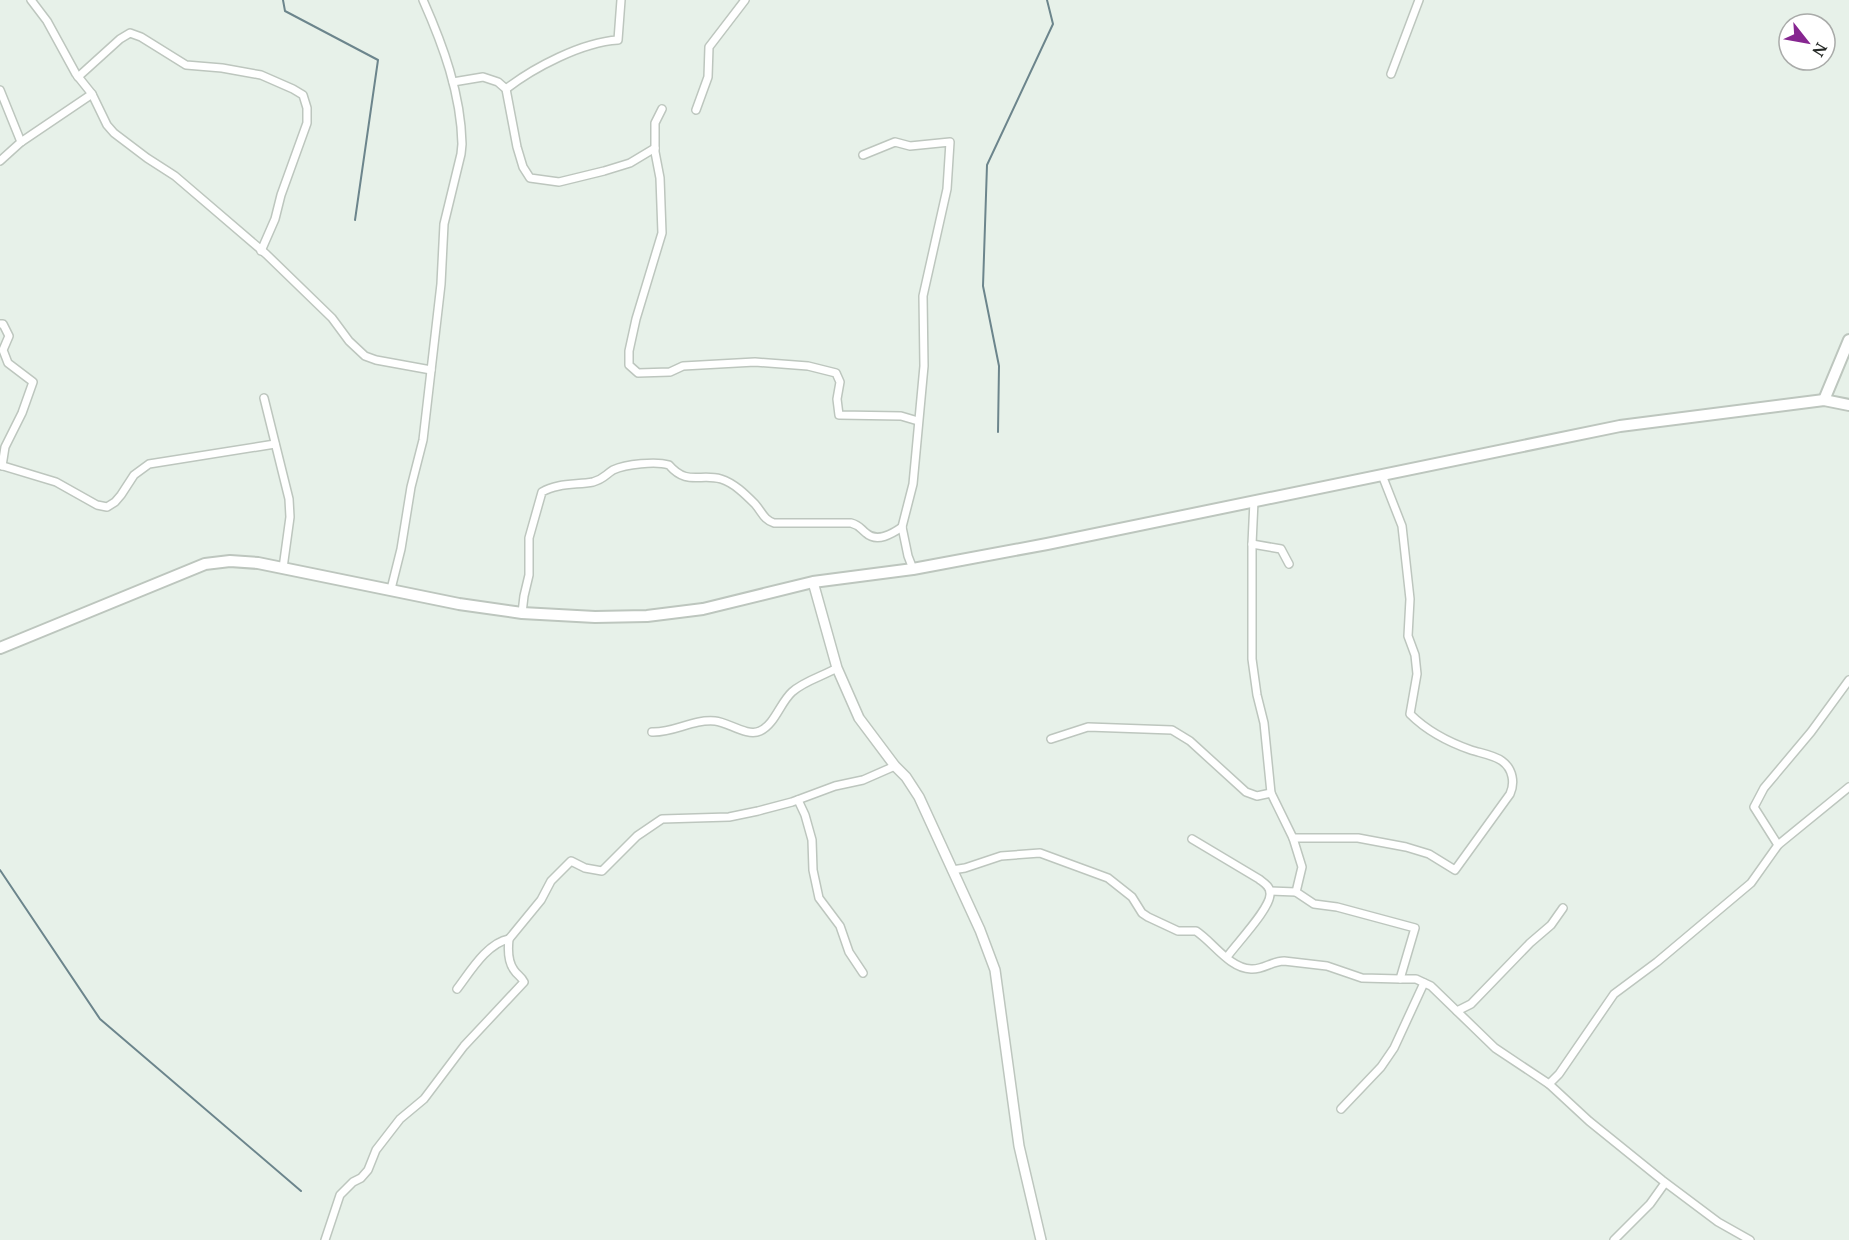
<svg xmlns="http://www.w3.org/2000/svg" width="1849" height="1240" font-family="'Noto Serif',serif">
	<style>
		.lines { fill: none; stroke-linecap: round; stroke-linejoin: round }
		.stream { stroke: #6c858c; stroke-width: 2 }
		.minor-casing { stroke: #bdc6be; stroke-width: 10 }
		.tertiary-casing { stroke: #bdc6be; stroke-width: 12 }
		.secondary-casing { stroke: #bdc6be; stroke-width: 14 }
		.minor { stroke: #fff; stroke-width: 7 }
		.tertiary { stroke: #fff; stroke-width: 9 }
		.secondary { stroke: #fff; stroke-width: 10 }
	</style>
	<rect width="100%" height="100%" fill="#e7f1e9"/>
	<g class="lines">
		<!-- stream -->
		<g class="stream">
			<path d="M283 0 285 11 378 60 355 220"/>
			<path d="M998 432 999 366 983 286 987 165 1053 24 1047 0"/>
			<path d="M0 870 100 1019 301 1191"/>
		</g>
		<!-- minor casing -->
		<g class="minor-casing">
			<g id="minor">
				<path d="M31 0 47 21 76 74 92 94 107 125 114 133 147 158 175 176 266 254 332 318 349 341 365 356 376 360 431 370"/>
				<path d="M1391 74 1419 0"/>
				<path d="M78 77 120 39 130 33 141 37 186 65 222 68 261 75 293 89 303 95 307 108V123L281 195 275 219 261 251"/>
				<path d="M453 82 483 77 498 82 506 89 517 147 523 167 530 178 559 182 604 171 630 163 655 148"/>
				<path d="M506 89C533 68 582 42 618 40L621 0"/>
				<path d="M0 90 21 142"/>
				<path d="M662 109 655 123V152L660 178 662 233 636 319 629 351V365L638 373 670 372 683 366 755 362 808 366 836 373 840 382 837 399 839 415 901 416 918 421"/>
				<path d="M696 110 708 77 709 47 745 0"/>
				<path d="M863 155 895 142 910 146 950 142 947 189 923 296 924 366 913 484 902 527 908 556 913 569"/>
				<path d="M0 161 21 142 92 94"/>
				<path d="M0 324H3L9 336 3 350 8 363 33 382 22 413 5 447 2 466"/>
				<path d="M264 398 289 499 290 517 283 568"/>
				<path d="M0 465 56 482 97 505 107 507 115 502 121 495 134 475 149 464 275 444"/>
				<path d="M1252 544 1281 549 1289 564"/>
				<path d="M391 589 401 549 411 487 423 440 441 284 444 224 461 154 462 144C461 94 443 45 423 0"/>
				<path d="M522 613 524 596 529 575V538L542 492C557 483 576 485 593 482 604 479 605 475 613 470 626 464 656 461 669 465 687 486 700 473 721 479 734 483 745 494 755 504 762 512 764 520 774 523H851C859 525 860 528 866 533 877 543 892 534 902 527"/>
				<path d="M652 732C674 733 692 719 715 721 728 722 747 737 760 731 775 724 780 703 792 692 804 681 823 676 837 668"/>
				<path d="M1051 739 1088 727 1172 730 1190 741 1246 792 1257 796 1271 793 1264 723 1257 695 1252 659V544L1254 501"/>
				<path d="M1271 793 1293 838 1302 867 1296 892 1314 904 1337 907 1415 928 1400 979H1416L1431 986 1495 1048 1549 1084"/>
				<path d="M798 800 805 815 812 840 813 870 819 898 840 926 849 952 863 973"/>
				<path d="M1293 838H1358L1406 847 1429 854 1455 870 1510 794C1515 783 1513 769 1502 761 1494 755 1480 753 1471 750 1448 742 1427 731 1410 714L1417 674 1415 655 1408 636 1410 599 1402 526 1382 475"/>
				<path d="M1192 839 1259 879C1264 883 1270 886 1270 893 1272 907 1236 944 1227 957"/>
				<path d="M1778 845 1754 807 1764 788 1811 732 1849 680"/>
				<path d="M952 870 965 868 1001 856 1040 853 1108 878 1132 897 1142 913 1148 917 1178 931H1196C1213 942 1229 968 1251 969 1263 970 1272 961 1284 961L1327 966 1362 978 1400 979"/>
				<path d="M1270 891 1296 892"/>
				<path d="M457 989C470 972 487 943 509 939"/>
				<path d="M1457 1011 1471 1004 1530 943 1551 925 1563 908"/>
				<path d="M1341 1109 1381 1067 1394 1048 1424 983"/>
				<path d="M325 1240 340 1195 353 1182 361 1178 368 1170 376 1150 400 1119 424 1099 464 1046 524 982C521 976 517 975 514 970 508 962 508 948 509 939L541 900 551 881 571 861 585 868 602 871 637 836 662 819 729 817 758 811 792 802 835 786 863 780 895 766"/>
				<path d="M1614 1240 1650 1204 1665 1183"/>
				<path d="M1750 1240 1718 1222 1662 1180 1589 1121 1549 1084 1559 1074 1614 994 1657 962 1751 883 1778 845 1849 787"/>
			</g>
		</g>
		<!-- tertiary casing -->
		<g class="tertiary-casing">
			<path id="tertiary" d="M813 582 837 668 859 718 895 766 906 777 919 797 980 930 995 970 1019 1146 1041 1240"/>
		</g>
		<!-- secondary casing -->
		<g class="secondary-casing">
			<g id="secondary">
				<path d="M1824 400 1849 340"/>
				<path d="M0 648 205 564 230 561 258 563 459 604 522 613 595 617 647 616 703 609 813 582 913 569 1047 544 1620 426 1824 400 1849 405"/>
			</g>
		</g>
		<!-- minor -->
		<use href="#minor" class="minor"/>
		<!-- tertiary -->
		<use href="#tertiary" class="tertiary"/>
		<!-- secondary -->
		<use href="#secondary" class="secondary"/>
	</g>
	<!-- north arrow -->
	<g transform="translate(1807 42) rotate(121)"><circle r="28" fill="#ffffff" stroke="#a9aba9" stroke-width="1.5"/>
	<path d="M0-4.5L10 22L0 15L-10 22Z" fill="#862690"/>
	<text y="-9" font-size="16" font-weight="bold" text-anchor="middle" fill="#282c29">N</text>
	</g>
</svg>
